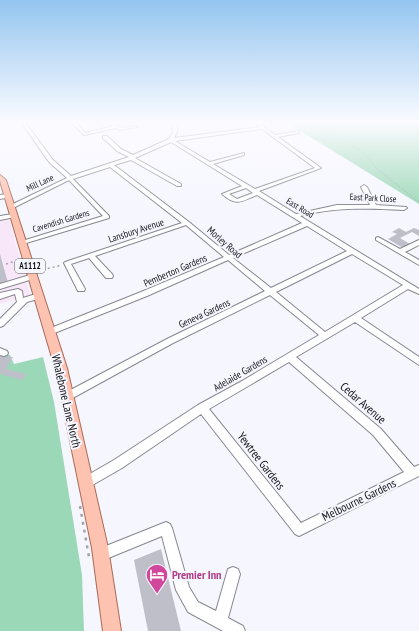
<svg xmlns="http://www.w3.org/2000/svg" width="419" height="631" font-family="'PT Sans Narrow',sans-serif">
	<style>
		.education { fill: #f8e7f9 }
		.green { fill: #9bd8b7 }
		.building { fill: #bfbfc9 }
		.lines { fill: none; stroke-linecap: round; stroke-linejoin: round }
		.minor-casing { stroke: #878790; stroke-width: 2 }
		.major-casing { stroke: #aa6b58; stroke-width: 2 }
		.path-far2 { stroke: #a3a3aa; stroke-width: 1; stroke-dasharray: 1 1.5; stroke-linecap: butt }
		.path-far1 { stroke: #a3a3aa; stroke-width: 1.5; stroke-dasharray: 2 3; stroke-linecap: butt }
		.path { stroke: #a3a3aa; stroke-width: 2.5; stroke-dasharray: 3 5; stroke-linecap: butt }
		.minor { fill: #fff; fill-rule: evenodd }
		.major { fill: #fdc2b0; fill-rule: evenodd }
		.labels { text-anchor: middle; stroke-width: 4; stroke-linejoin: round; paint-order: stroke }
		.far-street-label { font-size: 9px; fill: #151518; stroke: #f6f6ff }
		.shield { fill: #f6f6ff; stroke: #58585d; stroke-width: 1 }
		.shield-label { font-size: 9px; font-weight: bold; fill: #151518 }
		.street-label { font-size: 10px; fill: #151518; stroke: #f6f6ff }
		.near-street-label { font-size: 12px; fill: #151518; stroke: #f6f6ff }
		.near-hotel-label { font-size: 12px; font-weight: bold; fill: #b23c85; stroke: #f6f6ff; text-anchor: start }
	</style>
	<rect width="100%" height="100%" fill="#f6f6ff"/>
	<!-- education -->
	<path class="education" d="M9 219 30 295 0 304V221Z"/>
	<!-- green -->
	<g class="green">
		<path d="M286 122H419V204Z"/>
		<path d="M0 353 10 355 14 364 43 357 54 402 82 575 84 631H0Z"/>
	</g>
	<!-- building -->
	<g class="building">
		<path d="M399 228 406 232 414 228 419 230V236L412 232 400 238 410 244 403 248 388 239 397 234 392 232Z"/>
		<path d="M0 254 8 283 0 285Z"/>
		<path d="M0 356 13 357 6 369 26 374 23 380 0 374Z"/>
		<path d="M161 549 181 631H148L134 560Z"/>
	</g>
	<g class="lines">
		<!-- minor casing -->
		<g class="minor-casing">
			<g id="minor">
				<path d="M0 122H8L0 124Z"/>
				<path d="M21 122H25L53 160 71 176 129 157 117 151 103 138V136H107L121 149 133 155 169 139 173 132V122H177V132L174 138 260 127 256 122H260L264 127 275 135 299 131V133L278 137 321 168 259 191 296 214 337 205H370L361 187 364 185 367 187 376 205 406 207 407 208 404 210C369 208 335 207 300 216L419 289V294L408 289 361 318 419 357V365L355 322 296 357 381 429 414 467 419 465V476L299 536 295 534 201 414 122 468 89 487 85 489 81 487 79 483 81 479 114 460 198 405 242 381 319 335 270 295 173 343 69 400 66 401 63 400 61 397 63 394 167 339 265 291 228 260 147 296 52 334H46L45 332 46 330 141 292 224 257 186 225 95 256 112 274 113 276 112 278H106L89 258 71 264 85 289 84 291H78L64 263 65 262 182 223 110 167 73 179 109 216V218L23 244H19V242L103 216 69 180 13 208H9V206L67 178 49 162ZM262 129 315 168 255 189 213 164 244 155V153L210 162 175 141ZM171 142 242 186 222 194C237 207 241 201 257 195L302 223 229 255 189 222 114 165 131 160 177 186H181V184L135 158ZM246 188 253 193 237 199 229 194ZM307 226 347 251 271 288 233 258ZM352 254 403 285 325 332 276 292ZM289 362 373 435 404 472 301 523 209 409Z"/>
				<path d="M71 122H76L85 133 113 126 110 124 112 123 122 128 136 126 138 127 121 130 116 128 84 135Z"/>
				<path d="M8 194 11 196 10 197 0 199V195Z"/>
				<path d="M13 214 16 216 15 217 0 220V216Z"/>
				<path d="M378 237 400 249 419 240V245L405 252 419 260V265L376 240V238Z"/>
				<path d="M33 274H36L37 276 36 278 0 289V284Z"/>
				<path d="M18 289 22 291 23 298 39 293 43 296 42 298 27 302 3 326 0 327V319L17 302 15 294 0 299V293Z"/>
				<path d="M0 348 7 351 8 353 7 355 4 356 0 355Z"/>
				<path d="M166 522 170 524 172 528 189 587 198 602 216 611 228 569 233 567 238 569 240 574 228 618 243 626 245 631H223L188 612 176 590 162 536 101 561 96 560 95 555 96 550Z"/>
			</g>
		</g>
		<!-- major casing -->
		<g class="major-casing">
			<path id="major" d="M0 175 6 180 67 368 108 548 121 631H103L92 548 55 368 0 181Z"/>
		</g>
		<!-- path-far2 -->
		<path class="path-far2" d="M314 122 363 152 376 168 419 202"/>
		<!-- path-far1 -->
		<g class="path-far1">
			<path d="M6 264 19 260"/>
			<path d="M38 271 62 265"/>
		</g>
		<!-- path -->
		<path class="path" d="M80 506 89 557"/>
		<!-- minor -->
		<use href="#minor" class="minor"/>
		<!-- major -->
		<use href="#major" class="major"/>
	</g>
	<!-- sky -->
	<linearGradient id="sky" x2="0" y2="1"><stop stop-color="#94c5f0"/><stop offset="0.58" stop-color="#fbfbff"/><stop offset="1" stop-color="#fbfbff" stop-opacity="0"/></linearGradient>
	<rect width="419" height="211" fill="url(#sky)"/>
	<!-- icons -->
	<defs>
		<g id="hotel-pin" transform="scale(1.15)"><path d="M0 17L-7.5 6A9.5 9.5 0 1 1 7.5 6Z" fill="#d1479c" stroke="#f6f6ff"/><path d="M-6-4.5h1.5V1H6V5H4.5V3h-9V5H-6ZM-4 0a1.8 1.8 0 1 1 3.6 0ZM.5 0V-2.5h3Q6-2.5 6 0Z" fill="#fff"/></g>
	</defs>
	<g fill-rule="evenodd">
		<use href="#hotel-pin" x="157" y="575"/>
	</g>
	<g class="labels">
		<!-- far-street labels -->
		<g class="far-street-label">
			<text transform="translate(40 183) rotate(-25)" y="3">Mill Lane</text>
			<text transform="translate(373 198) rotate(3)" y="3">East Park Close</text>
			<text transform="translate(300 208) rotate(31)" y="3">East Road</text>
			<text transform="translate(61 221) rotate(-17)" y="3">Cavendish Gardens</text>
		</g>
		<!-- shield labels -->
		<rect class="shield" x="15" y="259" width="30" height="14" rx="3"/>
		<g class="shield-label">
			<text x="30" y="269">A1112</text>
		</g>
		<!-- street labels -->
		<g class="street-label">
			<text transform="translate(136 230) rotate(-18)" y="4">Lansbury Avenue</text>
			<text transform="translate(225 242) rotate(41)" y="4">Morley Road</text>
			<text transform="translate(175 270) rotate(-23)" y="4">Pemberton Gardens</text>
			<text transform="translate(204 313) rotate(-25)" y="4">Geneva Gardens</text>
			<text transform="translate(240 373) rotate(-30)" y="4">Adelaide Gardens</text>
		</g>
		<!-- near-street labels -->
		<g class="near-street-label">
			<text transform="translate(66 401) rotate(77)" y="4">Whalebone Lane North</text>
			<text transform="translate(363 403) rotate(41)" y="4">Cedar Avenue</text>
			<text transform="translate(261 461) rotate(52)" y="4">Yewtree Gardens</text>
			<text transform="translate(359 500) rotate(-26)" y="4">Melbourne Gardens</text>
		</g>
		<!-- near-hotel labels -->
		<g class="near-hotel-label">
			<text x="172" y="579">Premier Inn</text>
		</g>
	</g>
</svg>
